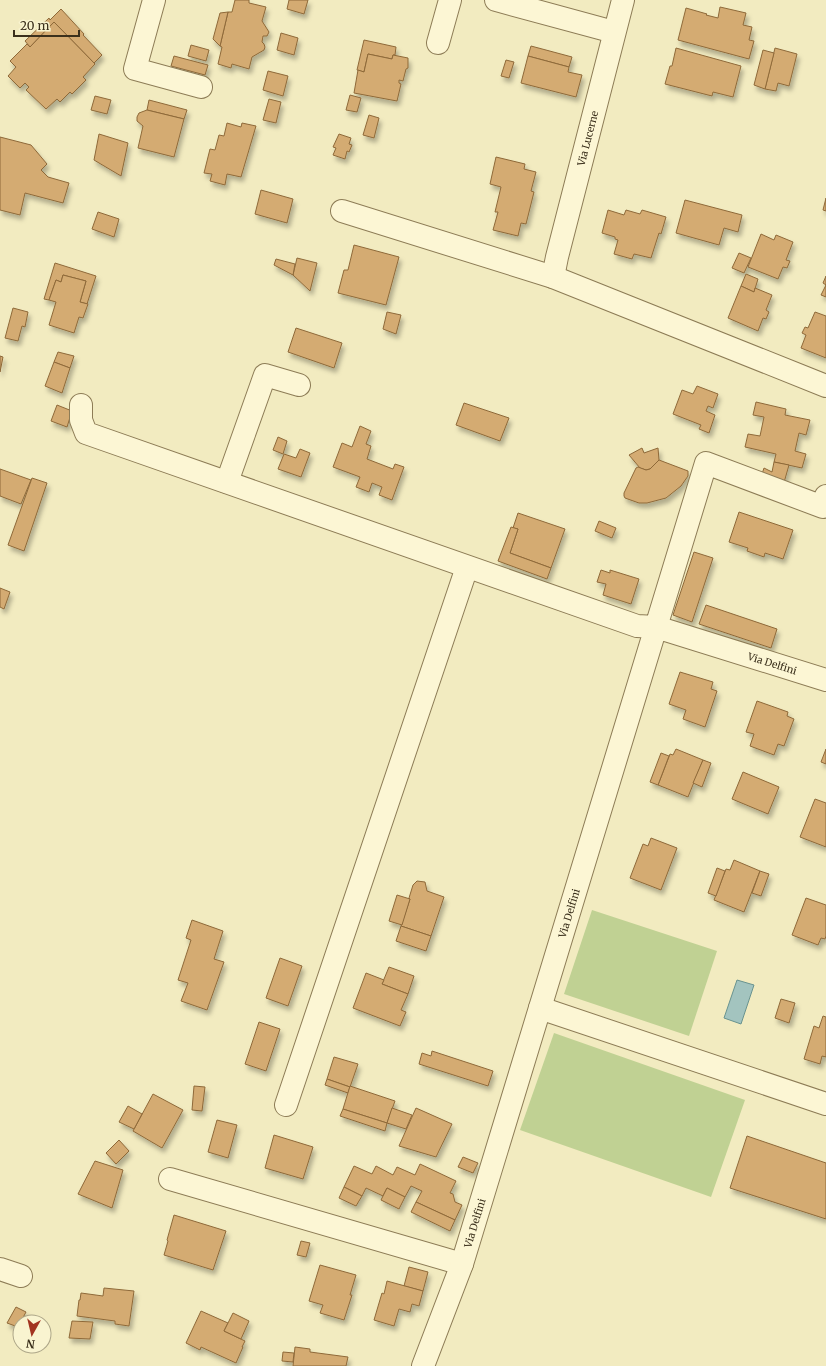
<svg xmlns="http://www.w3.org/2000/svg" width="826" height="1366" font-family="Merriweather,serif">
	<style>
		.green { fill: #c0d193 }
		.water { fill: #a3c4bf; stroke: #69938f }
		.building { fill: #d4ab72; stroke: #8e6939; filter: url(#shadow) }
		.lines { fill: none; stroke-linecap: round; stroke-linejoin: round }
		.street-casing { stroke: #8d7c56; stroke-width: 24 }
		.street { stroke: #fcf6d4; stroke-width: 22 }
		.labels { text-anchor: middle; stroke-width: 3; stroke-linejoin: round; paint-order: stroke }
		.street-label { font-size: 10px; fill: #3b301c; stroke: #f9f4d0 }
	</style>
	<defs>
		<filter id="shadow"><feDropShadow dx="2.5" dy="4.5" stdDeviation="2" flood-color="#0004"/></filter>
	</defs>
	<rect width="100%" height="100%" fill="#f2ebc0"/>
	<!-- green -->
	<g class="green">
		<path d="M592 910 717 951 689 1036 564 994Z"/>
		<path d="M554 1033 745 1100 711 1197 520 1130Z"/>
	</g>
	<!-- water -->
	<path class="water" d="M737 980 754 985 741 1024 724 1018Z"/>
	<!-- building -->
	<g class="building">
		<path d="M235 0H249V3L266 7 262 21 269 32 267 36H263L262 42 264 44 265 47 264 50 252 57 249 69 232 64 231 68 218 64 222 47 220 46 228 12H232Z"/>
		<path d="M289 0H308L304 14 287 9Z"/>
		<path d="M720 7 746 13 743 25 752 27 749 40 754 41 749 59 678 40 686 8 707 14 706 15 718 18Z"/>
		<path d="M61 9 84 34 83 35 102 55 94 63 54 22 30 47 25 41 49 18 50 20Z"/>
		<path d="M228 12 220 46 213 39 220 13Z"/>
		<path d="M54 22 95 64 83 77 86 80 72 94 70 92 60 102 57 99 46 109 26 90 29 87 25 83 20 88 8 76 16 67 10 61 27 44 30 47Z"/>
		<path d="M281 33 298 38 294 55 277 50Z"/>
		<path d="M364 40 396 47 395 55H393L392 59 368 54 364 72 357 70Z"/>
		<path d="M191 45 209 50 206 61 188 56Z"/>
		<path d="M531 46 572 57 569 67 528 56Z"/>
		<path d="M676 48 741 66 733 97 713 92 712 96 665 84 670 66H672Z"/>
		<path d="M775 48 797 54 789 86 778 83 776 91 765 89Z"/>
		<path d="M763 50 774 53 765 89 754 85Z"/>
		<path d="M368 54 392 59 393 55 408 58V68L406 69 403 81 399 80V83L401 84 397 101 354 93 358 70 364 72Z"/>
		<path d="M174 56 208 65 205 75 171 66Z"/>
		<path d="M528 56 569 67 568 72 582 75 576 97 521 83Z"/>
		<path d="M506 60 514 62 509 78 501 76Z"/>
		<path d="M268 71 288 76 283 96 263 90Z"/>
		<path d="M350 95 361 98 357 112 346 110Z"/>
		<path d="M95 96 111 100 107 114 91 110Z"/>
		<path d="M269 99 281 102 276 123 263 120Z"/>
		<path d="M149 100 187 110 184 119 147 110Z"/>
		<path d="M147 110 184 119 174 157 138 148 143 126 137 121V117L139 113Z"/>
		<path d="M369 115 379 118 374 138 363 135Z"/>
		<path d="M227 123 241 127 242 123 256 126 241 177 227 174 225 185 210 181 212 174 204 173 210 149 215 150 219 135 224 136Z"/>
		<path d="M99 134 128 143 121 176 94 160Z"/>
		<path d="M339 134 351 138 349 144 352 145 349 152 347 151 345 159 333 155 336 148 333 147Z"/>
		<path d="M0 137 31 145 47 164 41 170 48 177 69 183 63 203 25 193 20 215 0 210Z"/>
		<path d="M496 157 525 164 524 169 536 172 531 191 534 192 526 224 521 223 518 236 493 230 498 212H495L501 187 490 184Z"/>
		<path d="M261 190 293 199 287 223 255 214Z"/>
		<path d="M826 198V211L823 210Z"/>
		<path d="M685 200 742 215 738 232 724 228 719 245 676 233Z"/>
		<path d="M608 210 624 215 626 210 640 214 642 210 666 217 661 234 659 233 651 258 634 254 632 259 614 254 618 240 615 239V237L602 233Z"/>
		<path d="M98 212 119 219 114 237 92 229Z"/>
		<path d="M761 234 774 240 776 235 793 242 786 260 790 261 787 268 783 267 778 279 748 267Z"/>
		<path d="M354 245 399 257 386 305 338 293 344 270H348Z"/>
		<path d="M739 253 751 258 744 273 732 268Z"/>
		<path d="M297 258 317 263 310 291 293 275Z"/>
		<path d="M276 259 295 264 293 275 274 265Z"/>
		<path d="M55 263 96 276 87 304 80 302 86 281 63 275 61 282 56 280 49 300 44 299Z"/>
		<path d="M746 274 758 279 754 292 741 286Z"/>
		<path d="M63 275 86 281 80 302 88 304 83 318 79 317 74 333 49 325 56 302 49 300 56 280 61 282Z"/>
		<path d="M826 276V297L821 295 826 285 823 283Z"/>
		<path d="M741 286 754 292 755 288 772 295 766 310 769 312 766 319 763 318 758 331 728 318Z"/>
		<path d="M13 308 28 312 25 327 22 326 18 341 5 338Z"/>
		<path d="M387 312 401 315 396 334 383 329Z"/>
		<path d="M815 312 826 316V358L801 348 806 335 802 333 805 327 808 328Z"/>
		<path d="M296 328 342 343 334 368 288 352Z"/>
		<path d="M58 352 74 356 70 368 54 362Z"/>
		<path d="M0 356 3 357 0 372Z"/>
		<path d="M54 362 70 368 62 393 45 386Z"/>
		<path d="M697 386 718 394 713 408 708 406 706 411 715 415 709 433 699 429 701 425 673 414 682 390 693 394Z"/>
		<path d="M756 402 786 409 785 415 810 420 806 435 799 433 795 451 806 454 802 468 774 462 776 454 745 447 748 434 760 436 764 417 753 415Z"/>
		<path d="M464 403 509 418 500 441 456 425Z"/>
		<path d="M57 405 72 411 67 427 51 421Z"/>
		<path d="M360 426 371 431 366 444 371 446 367 459 393 469 395 464 404 467 392 500 379 495 382 487 372 483 369 492 356 487 360 477 333 467 342 443 352 447Z"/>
		<path d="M278 437 287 441 283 454 273 450Z"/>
		<path d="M642 448 644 453 658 448 659 460 650 469 646 470 640 468 629 455Z"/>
		<path d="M300 449 310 453 301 477 278 469 284 454 296 458Z"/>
		<path d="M659 460 688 471V476L681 486 666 498 647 503H639L625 498 624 496V493L636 468 638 467 646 470 650 469Z"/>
		<path d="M774 462 789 465 783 486 761 477 764 468 772 472Z"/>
		<path d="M0 469 31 480 21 504 0 496Z"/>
		<path d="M32 478 47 483 24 551 8 545Z"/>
		<path d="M739 512 793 530 783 559 765 553 764 557 747 551 748 548 729 542Z"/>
		<path d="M518 513 565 529 551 568 510 553 518 529 513 528Z"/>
		<path d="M599 521 616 528 612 538 595 531Z"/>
		<path d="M511 527 518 529 510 553 551 568 547 579 498 561Z"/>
		<path d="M694 552 713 558 692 622 673 615Z"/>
		<path d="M601 570 610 573V570L639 579 631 604 603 595 606 584 597 582Z"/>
		<path d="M0 588 10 592 4 609 0 607Z"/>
		<path d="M706 605 777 629 771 648 699 624Z"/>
		<path d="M680 672 713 682 711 689 717 691 705 727 683 719 686 710 669 704Z"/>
		<path d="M757 701 788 712 787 716 794 719 784 746 778 744 774 755 750 746 754 734 746 732Z"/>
		<path d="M676 749 703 760 688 797 658 785 670 754 673 755Z"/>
		<path d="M826 749V764L821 762Z"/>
		<path d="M661 753 669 756 658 785 650 782Z"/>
		<path d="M703 760 711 763 702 787 693 783Z"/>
		<path d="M743 772 779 787 768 814 732 799Z"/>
		<path d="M815 799 826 803V847L800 837Z"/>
		<path d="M651 838 677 848 661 890 630 878 643 844 648 846Z"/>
		<path d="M734 860 760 871 744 912 714 900 726 869 730 870Z"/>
		<path d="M717 868 725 871 716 896 708 893Z"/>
		<path d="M760 871 769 874 761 896 752 893Z"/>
		<path d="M417 881 425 882 427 891 444 897 431 936 401 926 410 899 409 898 413 885Z"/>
		<path d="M397 895 410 899 402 925 389 921Z"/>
		<path d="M806 898 826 905V936L825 939 821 938 818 945 792 935Z"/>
		<path d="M192 920 223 931 214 959 224 962 207 1010 181 1001 188 983 178 980 191 940 186 938Z"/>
		<path d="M401 926 431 936 426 951 396 941Z"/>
		<path d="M280 958 302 966 288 1006 266 998Z"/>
		<path d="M389 967 414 976 408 994 382 984Z"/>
		<path d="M366 973 384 980 382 984 408 994 401 1010 406 1012 400 1026 353 1008Z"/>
		<path d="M781 999 795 1003 789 1023 775 1018Z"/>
		<path d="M823 1016 826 1017V1057L822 1056 820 1064 804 1059 814 1026 819 1028Z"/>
		<path d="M259 1022 280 1029 266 1071 245 1064Z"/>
		<path d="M432 1051 493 1071 488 1086 419 1064 422 1053 431 1056Z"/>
		<path d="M334 1057 358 1064 350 1087 327 1079Z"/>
		<path d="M327 1079 350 1087 348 1093 325 1085Z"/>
		<path d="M194 1086 205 1087 202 1111 192 1110Z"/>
		<path d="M350 1086 395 1101 387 1123 343 1109Z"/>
		<path d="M153 1094 183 1110 162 1148 133 1131Z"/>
		<path d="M128 1106 142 1114 134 1129 119 1122Z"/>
		<path d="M392 1108 412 1115 406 1129 387 1123Z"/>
		<path d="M416 1108 452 1124 436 1157 399 1146Z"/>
		<path d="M343 1109 387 1123 385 1131 340 1116Z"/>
		<path d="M217 1120 237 1125 228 1158 208 1152Z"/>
		<path d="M274 1135 313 1147 303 1179 265 1168Z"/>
		<path d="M747 1136 826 1163V1219L730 1188Z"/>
		<path d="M119 1140 129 1151 116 1164 106 1153Z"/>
		<path d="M463 1157 478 1163 473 1173 458 1167Z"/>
		<path d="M95 1161 123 1170 112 1208 78 1194Z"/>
		<path d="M420 1164 456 1181 450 1193 453 1194 455 1202 462 1205 455 1220 416 1202 422 1191 411 1186 405 1197 387 1188 383 1196 366 1188 362 1196 344 1187 354 1166 372 1174 376 1166 393 1175 397 1167 415 1175Z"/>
		<path d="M344 1187 362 1196 356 1206 339 1198Z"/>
		<path d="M387 1188 405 1197 399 1209 381 1200Z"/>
		<path d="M416 1202 455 1220 450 1231 411 1212Z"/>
		<path d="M174 1215 226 1231 213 1270 164 1255 168 1241 167 1240Z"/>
		<path d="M301 1241 310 1243 306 1257 297 1255Z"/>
		<path d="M320 1265 356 1275 350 1295H352L344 1320 320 1313 323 1305 309 1301Z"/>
		<path d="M409 1267 428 1272 423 1291 404 1286Z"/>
		<path d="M387 1281 423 1291 419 1306 412 1304 410 1312 399 1309 394 1326 374 1320 382 1293 384 1294Z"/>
		<path d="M104 1288 134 1291 129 1326 115 1324V1321L77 1316 79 1300H80L81 1293 103 1296Z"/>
		<path d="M16 1307 26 1312 18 1327 7 1323Z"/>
		<path d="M201 1311 228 1323 224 1331 245 1341 242 1347H243L236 1363 201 1347 200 1350 186 1343Z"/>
		<path d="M233 1313 249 1321 241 1339 224 1331Z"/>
		<path d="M72 1321 93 1322 90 1339 69 1338Z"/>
		<path d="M295 1347 310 1349V1352L348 1357 346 1366H293Z"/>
		<path d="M283 1352 294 1353 293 1362 282 1361Z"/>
	</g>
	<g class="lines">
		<!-- street casing -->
		<g class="street-casing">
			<g id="street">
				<path d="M154 0 135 69 201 87"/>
				<path d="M496 0 614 32"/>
				<path d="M438 43 450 0"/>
				<path d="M342 211 553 277 826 386"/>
				<path id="s1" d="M553 277 557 257 623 0"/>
				<path d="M81 405V420L86 433 637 626 656 627 706 463 823 507 826 496"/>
				<path d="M227 482 265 375 299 385"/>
				<path d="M540 1008 826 1104"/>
				<path d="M286 1105 467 567"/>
				<path d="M170 1179 462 1264"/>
				<path d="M0 1269 21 1276"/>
				<path id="s2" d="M423 1366 462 1264 656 627 826 680"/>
			</g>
		</g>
		<!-- street -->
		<use href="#street" class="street"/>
	</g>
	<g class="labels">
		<!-- street labels -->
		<g class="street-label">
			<text dy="4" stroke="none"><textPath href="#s1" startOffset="143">Via Lucerne</textPath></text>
			<text dy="4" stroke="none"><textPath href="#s2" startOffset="897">Via Delfini</textPath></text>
			<text dy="4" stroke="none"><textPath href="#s2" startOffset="476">Via Delfini</textPath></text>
			<text dy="4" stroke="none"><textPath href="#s2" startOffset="152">Via Delfini</textPath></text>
		</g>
	</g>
	<!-- north arrow -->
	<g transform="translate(32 1334) rotate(188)"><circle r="19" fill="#f9f4d0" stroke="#ada688"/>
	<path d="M0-3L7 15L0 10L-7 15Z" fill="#a23420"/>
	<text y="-6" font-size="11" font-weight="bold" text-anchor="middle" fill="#3b301c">N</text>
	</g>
	<!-- scale -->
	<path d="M14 30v6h65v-6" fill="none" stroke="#3b301c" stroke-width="2"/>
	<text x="20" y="30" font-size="12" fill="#3b301c" stroke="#f9f4d0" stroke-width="3" paint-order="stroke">20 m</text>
</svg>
